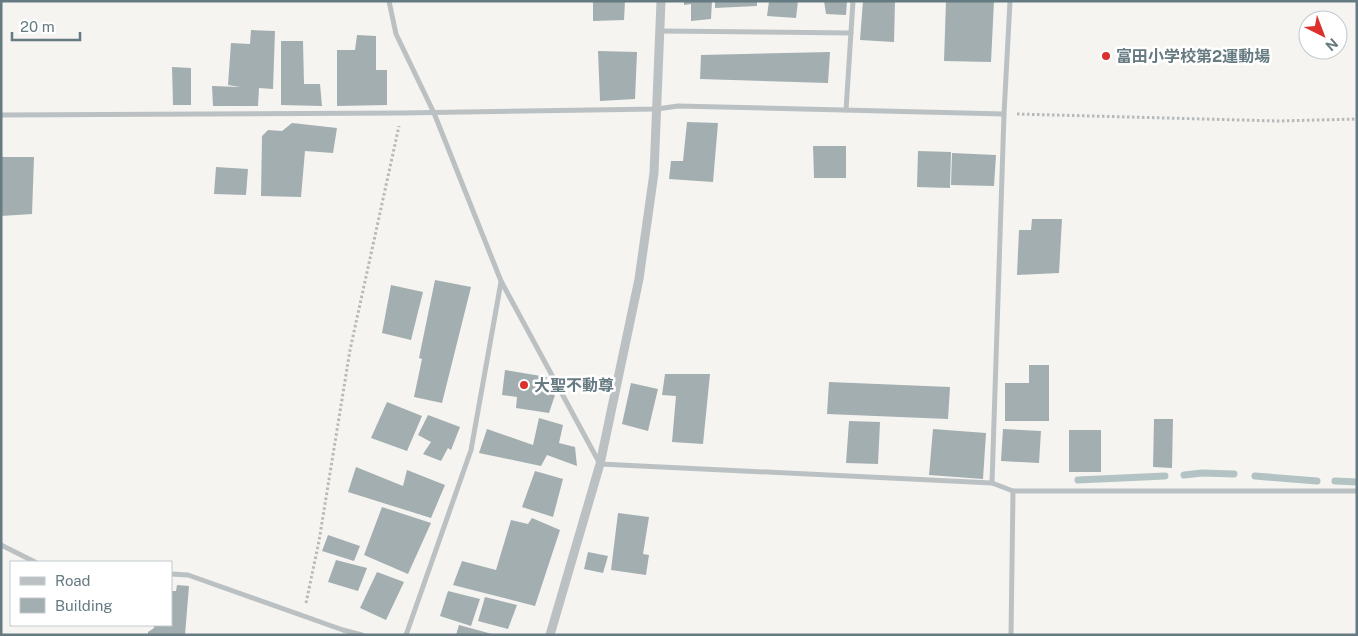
<svg xmlns="http://www.w3.org/2000/svg" width="1358" height="636" font-family="'Public Sans','Noto Sans JP',sans-serif">
	<style>
		.lines { fill: none; stroke-linecap: round; stroke-linejoin: round }
		.stream { stroke: #b3c3c4; stroke-width: 7 }
		.building { fill: #a3aeb1 }
		.path { stroke: #b6babb; stroke-width: 3; stroke-dasharray: 2.5 2.5; stroke-linecap: butt }
		.minor { stroke: #bbc1c3; stroke-width: 5 }
		.tertiary { stroke: #bbc1c3; stroke-width: 9 }
		.poi-dot { fill: #dc302b; stroke: #fff; stroke-width: 2 }
		.labels { text-anchor: middle; stroke-width: 5; stroke-linejoin: round; paint-order: stroke }
		.poi-label { font-size: 16px; font-weight: bold; fill: #657a81; stroke: #fff; text-anchor: start }
	</style>
	<rect width="100%" height="100%" fill="#f5f4f1"/>
	<g class="lines">
		<!-- stream -->
		<g class="stream">
			<path d="M1184 475 1202 473 1234 474"/>
			<path d="M1255 476 1317 481"/>
			<path d="M1078 480 1165 476"/>
			<path d="M1335 481 1357 482"/>
		</g>
	</g>
	<!-- building -->
	<g class="building">
		<path d="M593 1H625L624 20 593 21Z"/>
		<path d="M684 1H712L711 19 691 21V4L684 5Z"/>
		<path d="M715 1H757V6L715 8Z"/>
		<path d="M769 1H798L796 18 767 16Z"/>
		<path d="M824 1H847L846 15 826 14Z"/>
		<path d="M863 1H895L894 42 860 40Z"/>
		<path d="M946 1H994L991 62 944 61Z"/>
		<path d="M251 30 275 31 273 89 259 88 258 106H213L212 86 240 87 228 85 231 43 250 44Z"/>
		<path d="M357 35 376 36V70H387V105L337 106V50H355Z"/>
		<path d="M281 41H303L304 84H320L322 106 281 105Z"/>
		<path d="M598 51 637 52 635 99 600 101Z"/>
		<path d="M830 52 828 83 700 79 701 55Z"/>
		<path d="M172 67 191 68V105H173Z"/>
		<path d="M687 122 718 123 713 182 669 179 671 161H683Z"/>
		<path d="M292 123 337 128 333 153 305 151 301 197 261 196 262 136 268 130 282 131Z"/>
		<path d="M813 146H846V178H814Z"/>
		<path d="M918 151 951 152 950 188 917 187Z"/>
		<path d="M952 153 996 155 994 186 951 185Z"/>
		<path d="M1 157H34L32 214 1 216Z"/>
		<path d="M216 167 248 169 246 195 214 194Z"/>
		<path d="M1032 219H1062L1059 273 1017 275 1019 230H1031Z"/>
		<path d="M435 280 471 287 442 403 414 397 422 359 419 358Z"/>
		<path d="M391 285 423 292 411 340 382 333Z"/>
		<path d="M1029 365H1049V421H1005V383H1029Z"/>
		<path d="M505 370 547 377 543 392 555 395 549 413 516 408 517 397 502 395Z"/>
		<path d="M665 374H710L703 444 672 442 676 396 662 395Z"/>
		<path d="M829 382 950 387 948 419 827 414Z"/>
		<path d="M631 383 658 389 648 431 622 424Z"/>
		<path d="M387 402 422 416 407 451 371 438Z"/>
		<path d="M428 415 460 427 451 450 448 448 441 461 423 454 431 442 418 435Z"/>
		<path d="M539 418 563 425 559 443 575 447 577 466 547 455 541 466 479 453 487 429 533 445Z"/>
		<path d="M1154 419H1173L1172 468 1153 467Z"/>
		<path d="M849 421 880 422 878 464 846 463Z"/>
		<path d="M933 429 986 433 983 479 929 475Z"/>
		<path d="M1003 429 1041 431 1039 463 1001 461Z"/>
		<rect x="1069" y="430" width="32" height="42"/>
		<path d="M356 467 403 486 407 470 445 485 431 518 348 492Z"/>
		<path d="M535 471 563 479 553 517 522 507Z"/>
		<path d="M382 507 431 523 408 574 364 555Z"/>
		<path d="M618 513 649 517 643 554 649 555 646 575 611 570Z"/>
		<path d="M532 518 560 530 535 606 453 585 462 561 496 570 511 520 528 524Z"/>
		<path d="M328 535 360 546 354 561 322 551Z"/>
		<path d="M588 552 608 556 603 573 584 569Z"/>
		<path d="M336 560 367 568 358 591 328 582Z"/>
		<path d="M377 572 404 582 386 620 360 608Z"/>
		<path d="M177 585 189 586 185 635H148V632L154 628V625H171V591H176Z"/>
		<path d="M448 591 480 599 471 626 440 616Z"/>
		<path d="M485 597 517 605 508 629 478 621Z"/>
		<path d="M459 625 492 634V635H456Z"/>
	</g>
	<g class="lines">
		<!-- path -->
		<g class="path">
			<path d="M1017 114 1278 121 1357 119"/>
			<path d="M306 603 319 541 350 350 399 126"/>
		</g>
		<!-- minor -->
		<g class="minor">
			<path d="M389 1 396 34 434 113 501 281 600 464 992 483"/>
			<path d="M1010 1 1004 114 992 483 1013 491H1357"/>
			<path d="M660 31 851 33"/>
			<path d="M846 110 853 1"/>
			<path d="M1 115 402 113 657 109 678 106 1004 114"/>
			<path d="M1 545 35 562"/>
			<path d="M171 574 188 575 343 630 362 635"/>
			<path d="M406 635 471 450 501 282"/>
			<path d="M1011 635 1013 491"/>
		</g>
		<!-- tertiary -->
		<path class="tertiary" d="M550 635 600 464 639 279 654 173 661 1"/>
	</g>
	<!-- markers -->
	<g class="poi-dot">
		<circle cx="1106" cy="56" r="5"/>
		<circle cx="524" cy="385" r="5"/>
	</g>
	<g class="labels">
		<!-- poi labels -->
		<g class="poi-label">
			<text x="1116" y="62">富田小学校第2運動場</text>
			<text x="534" y="391">大聖不動尊</text>
		</g>
	</g>
	<!-- border -->
	<rect width="1358" height="636" fill="none" stroke="#657a81" stroke-width="5"/>
	<!-- legend -->
	<rect x="10" y="561" width="162" height="65" fill="#ffffff" stroke="#c1cacd"/>
	<rect x="20" y="577" width="25" height="8" fill="#bbc1c3" stroke="#c1cacd"/>
	<text x="55" y="586" font-size="15" fill="#657a81">Road</text>
	<rect x="20" y="598" width="25" height="15" fill="#a3aeb1" stroke="#c1cacd"/>
	<text x="55" y="611" font-size="15" fill="#657a81">Building</text>
	<!-- north arrow -->
	<g transform="translate(1323 35) rotate(138)"><circle r="24" fill="#ffffff" stroke="#c1cacd"/>
	<path d="M0-4L9 19L0 12L-9 19Z" fill="#dc302b"/>
	<text y="-8" font-size="14" font-weight="bold" text-anchor="middle" fill="#657a81">N</text>
	</g>
	<!-- scale -->
	<path d="M12 32v8h68v-8" fill="none" stroke="#657a81" stroke-width="2.5"/>
	<text x="20" y="32" font-size="15" fill="#657a81" stroke="#ffffff" stroke-width="4" paint-order="stroke">20 m</text>
</svg>
